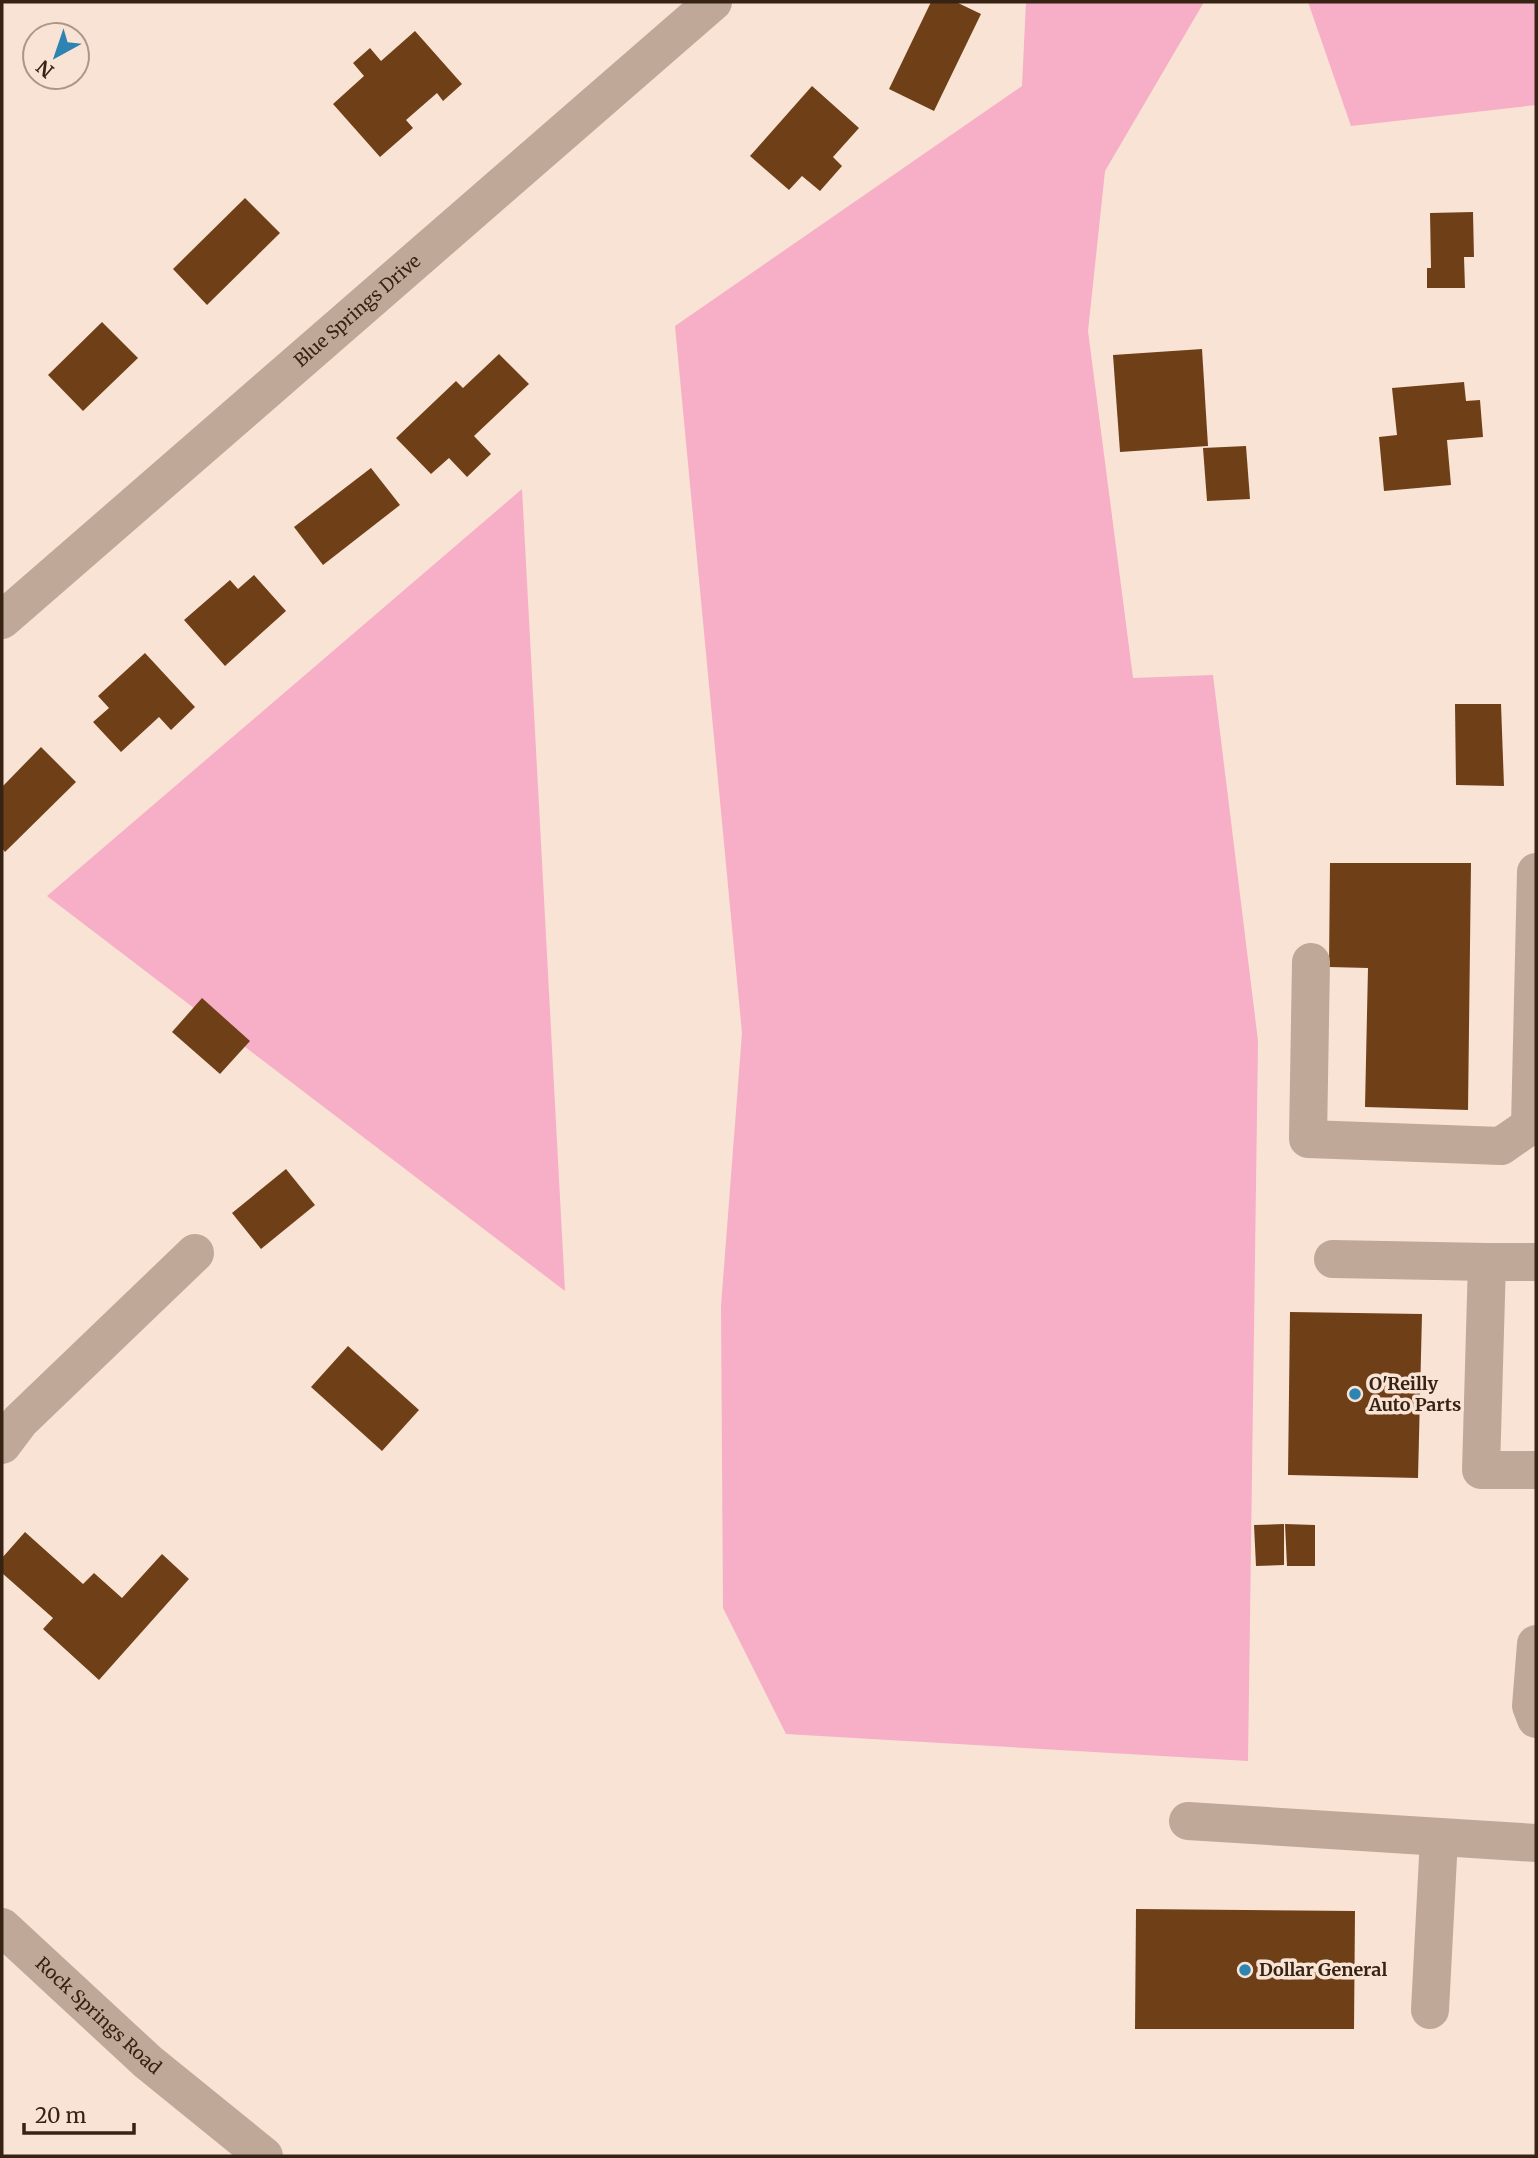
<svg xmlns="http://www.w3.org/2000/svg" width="1538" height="2158" font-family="Merriweather,serif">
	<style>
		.green { fill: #f7aec7 }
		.building { fill: #6f4018 }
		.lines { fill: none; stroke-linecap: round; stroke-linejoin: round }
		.minor { stroke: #c0a898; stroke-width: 38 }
		.poi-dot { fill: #2d83b2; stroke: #f9e3d4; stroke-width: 2.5 }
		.labels { text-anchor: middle; stroke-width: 7; stroke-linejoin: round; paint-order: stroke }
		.street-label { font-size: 18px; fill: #372314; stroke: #f9e3d4 }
		.poi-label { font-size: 18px; font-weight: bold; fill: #372314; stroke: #f9e3d4; text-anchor: start }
	</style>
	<rect width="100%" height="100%" fill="#f9e3d4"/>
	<!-- green -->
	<g class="green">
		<path d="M1026 2H1204L1105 171 1088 331 1133 678 1213 675 1258 1041 1248 1761 786 1734 723 1608 721 1306 742 1033 675 326 1022 86Z"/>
		<path d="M1308 2H1536V105L1351 126Z"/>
		<path d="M522 489 565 1291 47 896Z"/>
	</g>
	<!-- building -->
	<g class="building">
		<path d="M931 2H956L981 14 934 111 889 89Z"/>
		<path d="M415 31 462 84 443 101 437 93 406 120 413 128 380 157 333 104 364 76 353 63 370 48 381 61Z"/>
		<path d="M812 86 859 128 833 157 842 166 820 191 802 176 789 190 750 156Z"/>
		<path d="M245 198 280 233 207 305 173 269Z"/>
		<path d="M1473 212 1474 257H1464L1465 288H1427V268H1431L1430 213Z"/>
		<path d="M102 322 138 358 83 411 48 375Z"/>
		<path d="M1202 349 1208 446 1120 452 1113 355Z"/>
		<path d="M499 354 529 384 474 436 491 454 467 477 449 458 431 474 396 438 456 381 463 388Z"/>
		<path d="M1464 382 1466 401 1480 400 1483 437 1447 440 1451 485 1384 491 1379 437 1397 435 1392 388Z"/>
		<path d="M1246 446 1250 499 1207 501 1203 448Z"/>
		<path d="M371 468 400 505 323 565 294 527Z"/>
		<path d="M254 575 286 611 225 666 184 620 230 580 238 589Z"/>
		<path d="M145 653 195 707 171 730 159 717 121 752 93 722 109 708 98 696Z"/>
		<path d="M1455 704H1501L1504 786 1456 785Z"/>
		<path d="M41 747 76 782 5 852 2 848V787Z"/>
		<path d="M1330 863H1471L1468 1110 1365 1107 1368 968 1329 967Z"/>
		<path d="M202 998 250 1041 220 1074 172 1032Z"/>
		<path d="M286 1169 315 1205 261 1249 232 1213Z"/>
		<path d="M1290 1312 1422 1314 1418 1478 1288 1475Z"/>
		<path d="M348 1346 419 1410 382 1451 311 1387Z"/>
		<path d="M1284 1524V1565L1256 1566 1254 1525Z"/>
		<path d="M1285 1524 1315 1525V1566H1287Z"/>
		<path d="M25 1532 83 1584 94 1573 122 1598 162 1554 189 1579 99 1680 43 1629 53 1618 2 1573V1558Z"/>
		<path d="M1136 1909 1355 1911 1354 2029H1135Z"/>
	</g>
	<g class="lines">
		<!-- minor -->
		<g class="minor">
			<path id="s1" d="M2 620 713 2"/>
			<path d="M1311 962 1308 1139 1501 1146 1530 1126H1536"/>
			<path d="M1530 1126 1536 872"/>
			<path d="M1333 1259 1487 1262"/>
			<path d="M1536 1262H1487L1481 1470H1536"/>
			<path d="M2 1445 20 1421 195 1253"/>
			<path d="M1536 1644 1531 1706 1536 1719"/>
			<path d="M1188 1821 1536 1843"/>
			<path id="s2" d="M2 1927 148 2062 264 2156"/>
			<path d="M1430 2010 1439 1838"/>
		</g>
	</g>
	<!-- markers -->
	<g class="poi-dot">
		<circle cx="1355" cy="1394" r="7"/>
		<circle cx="1245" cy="1970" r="7"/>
	</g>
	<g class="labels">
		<!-- street labels -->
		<g class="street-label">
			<text dy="6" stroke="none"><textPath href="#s1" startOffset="471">Blue Springs Drive</textPath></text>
			<text dy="6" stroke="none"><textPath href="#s2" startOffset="131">Rock Springs Road</textPath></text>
		</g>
		<!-- poi labels -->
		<g class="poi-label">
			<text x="1369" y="1390">O'Reilly<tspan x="1369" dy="21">Auto Parts</tspan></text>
			<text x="1259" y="1976">Dollar General</text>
		</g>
	</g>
	<!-- border -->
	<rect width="1538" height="2158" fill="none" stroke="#372314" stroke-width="7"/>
	<!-- north arrow -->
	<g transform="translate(56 56) rotate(220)"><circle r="33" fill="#f9e3d4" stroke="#ab9687" stroke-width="2"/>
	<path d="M0-5L12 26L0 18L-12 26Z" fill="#2d83b2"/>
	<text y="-10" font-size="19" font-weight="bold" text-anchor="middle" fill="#372314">N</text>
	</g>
	<!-- scale -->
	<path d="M24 2123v10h110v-10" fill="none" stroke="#372314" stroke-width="3.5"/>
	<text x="35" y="2123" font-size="21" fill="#372314" stroke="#f9e3d4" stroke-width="5" paint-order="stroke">20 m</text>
</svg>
